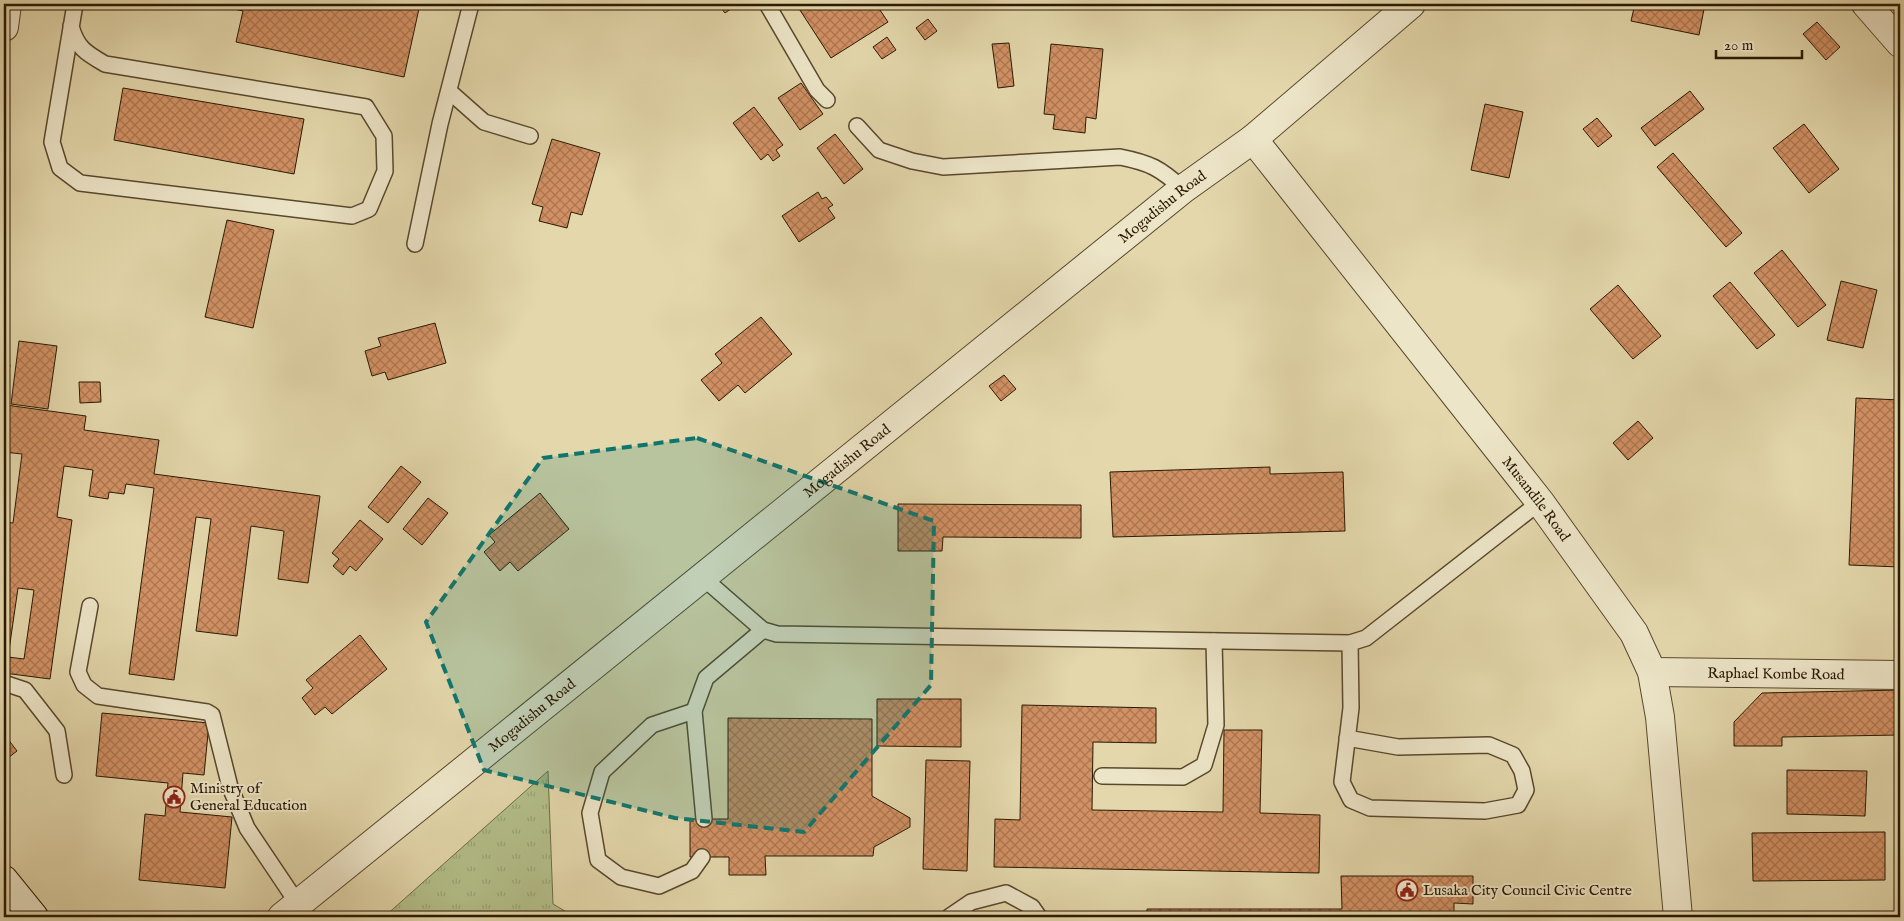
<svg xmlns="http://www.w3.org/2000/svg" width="1904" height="921" font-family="'IM FELL English',serif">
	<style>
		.grass { fill: url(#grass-tufts); stroke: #6e6c46 }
		.building { fill: url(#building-cross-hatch); stroke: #2a1902; fill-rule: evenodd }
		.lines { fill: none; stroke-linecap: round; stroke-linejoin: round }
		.service-casing { stroke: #58482c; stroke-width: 18 }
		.minor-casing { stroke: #58482c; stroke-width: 30 }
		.tertiary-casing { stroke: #58482c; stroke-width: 30 }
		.secondary-casing { stroke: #2a1902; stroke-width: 30 }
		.service { stroke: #ede5c8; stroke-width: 15 }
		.minor { stroke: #ede5c8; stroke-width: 28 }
		.tertiary { stroke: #ede5c8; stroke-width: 28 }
		.secondary { stroke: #ede5c8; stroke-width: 28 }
		.marked { fill: #0f766e; fill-opacity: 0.2; stroke: #0f766e; stroke-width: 4; stroke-dasharray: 10 6; stroke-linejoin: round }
		.labels { text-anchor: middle; stroke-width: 4; stroke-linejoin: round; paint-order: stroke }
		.street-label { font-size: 15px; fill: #2a1902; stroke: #ede5c8 }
		.poi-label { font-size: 15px; fill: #2a1902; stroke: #ede5c8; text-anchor: start }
	</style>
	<defs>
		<pattern id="grass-tufts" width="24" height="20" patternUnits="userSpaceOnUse" patternTransform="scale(1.25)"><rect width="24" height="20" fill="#b3be89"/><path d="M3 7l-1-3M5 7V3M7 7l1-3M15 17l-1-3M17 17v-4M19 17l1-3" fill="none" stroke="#9aa375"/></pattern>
		<pattern id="building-cross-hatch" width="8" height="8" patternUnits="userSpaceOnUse" patternTransform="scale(1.25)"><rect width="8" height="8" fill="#d29164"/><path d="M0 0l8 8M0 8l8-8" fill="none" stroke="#ab7650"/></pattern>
	</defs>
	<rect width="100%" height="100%" fill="#e3d7ab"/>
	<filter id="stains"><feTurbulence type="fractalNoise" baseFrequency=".004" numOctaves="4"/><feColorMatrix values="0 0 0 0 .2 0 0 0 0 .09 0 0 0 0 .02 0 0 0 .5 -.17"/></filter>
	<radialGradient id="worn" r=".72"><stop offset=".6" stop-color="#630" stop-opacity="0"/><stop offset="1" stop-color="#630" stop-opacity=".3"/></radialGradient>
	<!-- grass -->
	<path class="grass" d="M548 771 553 904 575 917H384Z"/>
	<!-- building -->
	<g class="building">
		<path d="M211 4H420L404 77 236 42 243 11Z"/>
		<path d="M718 4H738L725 13Z"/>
		<path d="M796 4H876L888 22 831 58Z"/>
		<path d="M1635 4H1705L1699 35 1631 21Z"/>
		<path d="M928 19 937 31 925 40 916 28Z"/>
		<path d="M1817 22 1840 47 1826 60 1803 34Z"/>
		<path d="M887 37 896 50 882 59 873 47Z"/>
		<path d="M1009 43 1014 86 998 88 992 44Z"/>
		<path d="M1051 44 1103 49 1096 119 1086 117 1085 133 1053 129 1055 115 1044 114Z"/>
		<path d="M801 83 823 114 800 130 778 98Z"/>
		<path d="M123 88 304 119 294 174 114 140Z"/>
		<path d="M1690 91 1704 109 1655 146 1641 128Z"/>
		<path d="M1485 104 1523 112 1509 178 1471 170Z"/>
		<path d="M754 107 783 145 776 150 780 156 773 161 768 154 761 160 733 123Z"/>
		<path d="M1597 118 1612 136 1598 147 1583 129Z"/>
		<path d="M1804 124 1839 169 1809 193 1773 148Z"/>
		<path d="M835 134 863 169 844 184 817 148Z"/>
		<path d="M552 139 600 153 582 215 571 212 567 228 539 221 543 207 532 204Z"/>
		<path d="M1673 153 1742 233 1726 247 1657 167Z"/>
		<path d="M818 192 822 199 826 197 833 205 828 208 835 218 799 242 782 216Z"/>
		<path d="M227 220 274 230 253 328 205 317Z"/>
		<path d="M1782 250 1826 305 1798 327 1754 273Z"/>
		<path d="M1841 281 1877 290 1863 348 1827 340Z"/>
		<path d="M1730 282 1775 335 1757 349 1713 296Z"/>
		<path d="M1618 285 1661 336 1633 359 1590 309Z"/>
		<path d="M761 317 792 354 745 393 738 385 719 401 701 380 722 363 715 354Z"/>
		<path d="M435 323 446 363 388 380 385 372 372 376 365 351 381 346 378 338Z"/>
		<path d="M19 341 57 346 48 409 11 404Z"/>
		<path d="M4 364 10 365 6 387 4 386Z"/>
		<path d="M1004 375 1016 389 1001 401 989 386Z"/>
		<path d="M79 382H100L101 402 80 403Z"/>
		<path d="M1856 398 1900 400V567L1849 565Z"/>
		<path d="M6 405 86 416 84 430 159 440 154 474 320 496 308 583 278 579 284 531 251 526 237 636 196 631 211 519 196 517 174 680 129 674 154 488 126 484 124 494 109 492 108 499 89 496 93 470 64 466 57 517 72 520 50 679 4 673V522L13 523 22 454 4 452V421ZM18 588 34 590 24 659 8 657Z"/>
		<path d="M1638 421 1653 438 1628 460 1613 443Z"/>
		<path d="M401 466 421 482 388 523 368 507Z"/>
		<path d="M1270 467V474L1343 472 1345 531 1113 537 1110 472Z"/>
		<path d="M540 493 569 529 518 571 510 562 500 571 484 552 495 542 489 535Z"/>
		<path d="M428 498 448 513 422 545 403 529Z"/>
		<path d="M898 504 1081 505V538L943 537 942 551H898Z"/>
		<path d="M360 520 383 539 356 571 350 566 343 575 333 566 339 559 332 553Z"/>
		<path d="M360 635 387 669 332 714 325 707 315 715 302 698 313 688 306 680Z"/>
		<path d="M1900 690V735L1782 737V746H1734V722L1762 693Z"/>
		<path d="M877 699H961V747L877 746Z"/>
		<path d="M1022 705 1156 708V743L1093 742 1092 810 1223 812 1224 730H1262L1260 813 1320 815 1319 873 994 867 995 819 1020 820Z"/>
		<path d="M102 713 209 723 204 775 183 773 180 812 232 817 225 888 139 880 145 814 165 816 168 783 96 776Z"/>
		<path d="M728 718 872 719V796L910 818V827L874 847 873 856H765L766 875H729V857H690V819H728Z"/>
		<path d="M4 734 17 751 4 761Z"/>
		<path d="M926 760 970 761 967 871 923 869Z"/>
		<path d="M1787 770 1867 771 1865 816 1787 814Z"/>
		<path d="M1885 832V880L1753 881 1752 833Z"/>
		<path d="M1341 876H1473V904L1454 903V917H1147V909H1342Z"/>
	</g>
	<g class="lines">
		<!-- service casing -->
		<g class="service-casing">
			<g id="service">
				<path d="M767 4 817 90 827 100"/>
				<path d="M71 26C77 48 86 53 105 64L366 107 384 136 385 171 369 209 352 216 80 183 60 168 52 142 75 4"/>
				<path d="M449 91 484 122 530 136"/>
				<path d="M857 126 879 150 912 161 943 167 1120 157C1150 163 1160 168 1183 189"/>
				<path d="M415 244 440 124 471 4"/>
				<path d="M701 576 763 630 777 634 1350 643 1366 638 1540 502"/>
				<path d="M90 606 78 672 84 685 98 696 207 712 212 715 230 787 247 828 298 904"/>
				<path d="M4 683 25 690 57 731 64 775"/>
				<path d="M694 711 652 725 602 772 590 813 598 860 621 877 659 886 692 871 702 857"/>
				<path d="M1347 738 1398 747 1489 745 1513 755 1522 771 1526 790 1518 805 1485 811 1370 808 1351 800 1342 782 1351 708 1350 643"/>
				<path d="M1102 776 1183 777 1204 765 1216 725 1214 641"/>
				<path d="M704 819 694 711 706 678 763 630"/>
				<path d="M949 917 971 902 1006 893 1032 907 1039 917"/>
			</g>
		</g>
		<!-- minor casing -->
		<g class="minor-casing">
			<g id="minor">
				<path d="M4 27 7 4"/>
				<path id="s1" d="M1652 672 1900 675"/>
			</g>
		</g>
		<!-- tertiary casing -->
		<g class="tertiary-casing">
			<g id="tertiary">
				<path d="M1866 4 1900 43"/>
				<path id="s2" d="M1253 139 1540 502 1634 633 1652 672 1660 717 1678 917"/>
				<path id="s3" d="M282 917 1183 189 1253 139 1411 4"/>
			</g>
		</g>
		<!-- secondary casing -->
		<g class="secondary-casing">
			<path id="secondary" d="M4 880 34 917"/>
		</g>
		<!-- service -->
		<use href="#service" class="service"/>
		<!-- minor -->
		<use href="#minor" class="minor"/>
		<!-- tertiary -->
		<use href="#tertiary" class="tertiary"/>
		<!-- secondary -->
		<use href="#secondary" class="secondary"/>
	</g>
	<!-- marked area -->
	<path class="marked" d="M697 438 934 521 931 685 804 832 675 818 484 770 426 622 543 458Z"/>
	<!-- icons -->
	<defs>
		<g id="civic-ring" transform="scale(1.125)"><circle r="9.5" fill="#ede5c8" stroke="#8f2418" stroke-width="1.5"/><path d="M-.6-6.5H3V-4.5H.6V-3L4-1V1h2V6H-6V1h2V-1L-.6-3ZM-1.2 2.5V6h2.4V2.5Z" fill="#8f2418"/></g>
	</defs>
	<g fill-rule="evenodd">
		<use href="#civic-ring" x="174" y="797"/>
		<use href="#civic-ring" x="1407" y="890"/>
	</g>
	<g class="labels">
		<!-- street labels -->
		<g class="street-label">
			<text dy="5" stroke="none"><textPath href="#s3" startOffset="1131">Mogadishu Road</textPath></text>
			<text dy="5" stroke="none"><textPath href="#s3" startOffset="726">Mogadishu Road</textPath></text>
			<text dy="5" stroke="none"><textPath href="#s2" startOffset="458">Musandile Road</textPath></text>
			<text dy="5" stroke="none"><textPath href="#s1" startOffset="124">Raphael Kombe Road</textPath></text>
			<text dy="5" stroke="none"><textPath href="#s3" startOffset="321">Mogadishu Road</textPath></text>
		</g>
		<!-- poi labels -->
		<g class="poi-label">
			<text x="190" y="793">Ministry of<tspan x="190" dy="17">General Education</tspan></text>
			<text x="1423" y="895">Lusaka City Council Civic Centre</text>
		</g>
	</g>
	<!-- margin -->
	<rect width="1904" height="921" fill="none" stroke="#e3d7ab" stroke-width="20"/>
	<rect x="5" y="5" width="1894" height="911" fill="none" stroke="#2a1902" stroke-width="2.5"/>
	<rect x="10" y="10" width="1884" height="901" fill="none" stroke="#2a1902"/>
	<!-- scale -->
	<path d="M1716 50v8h86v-8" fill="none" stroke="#2a1902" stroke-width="2.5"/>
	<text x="1724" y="50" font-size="15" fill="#2a1902" stroke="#ede5c8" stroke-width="4" paint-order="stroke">20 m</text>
	<rect width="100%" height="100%" filter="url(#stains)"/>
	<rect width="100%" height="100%" fill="url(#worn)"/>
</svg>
